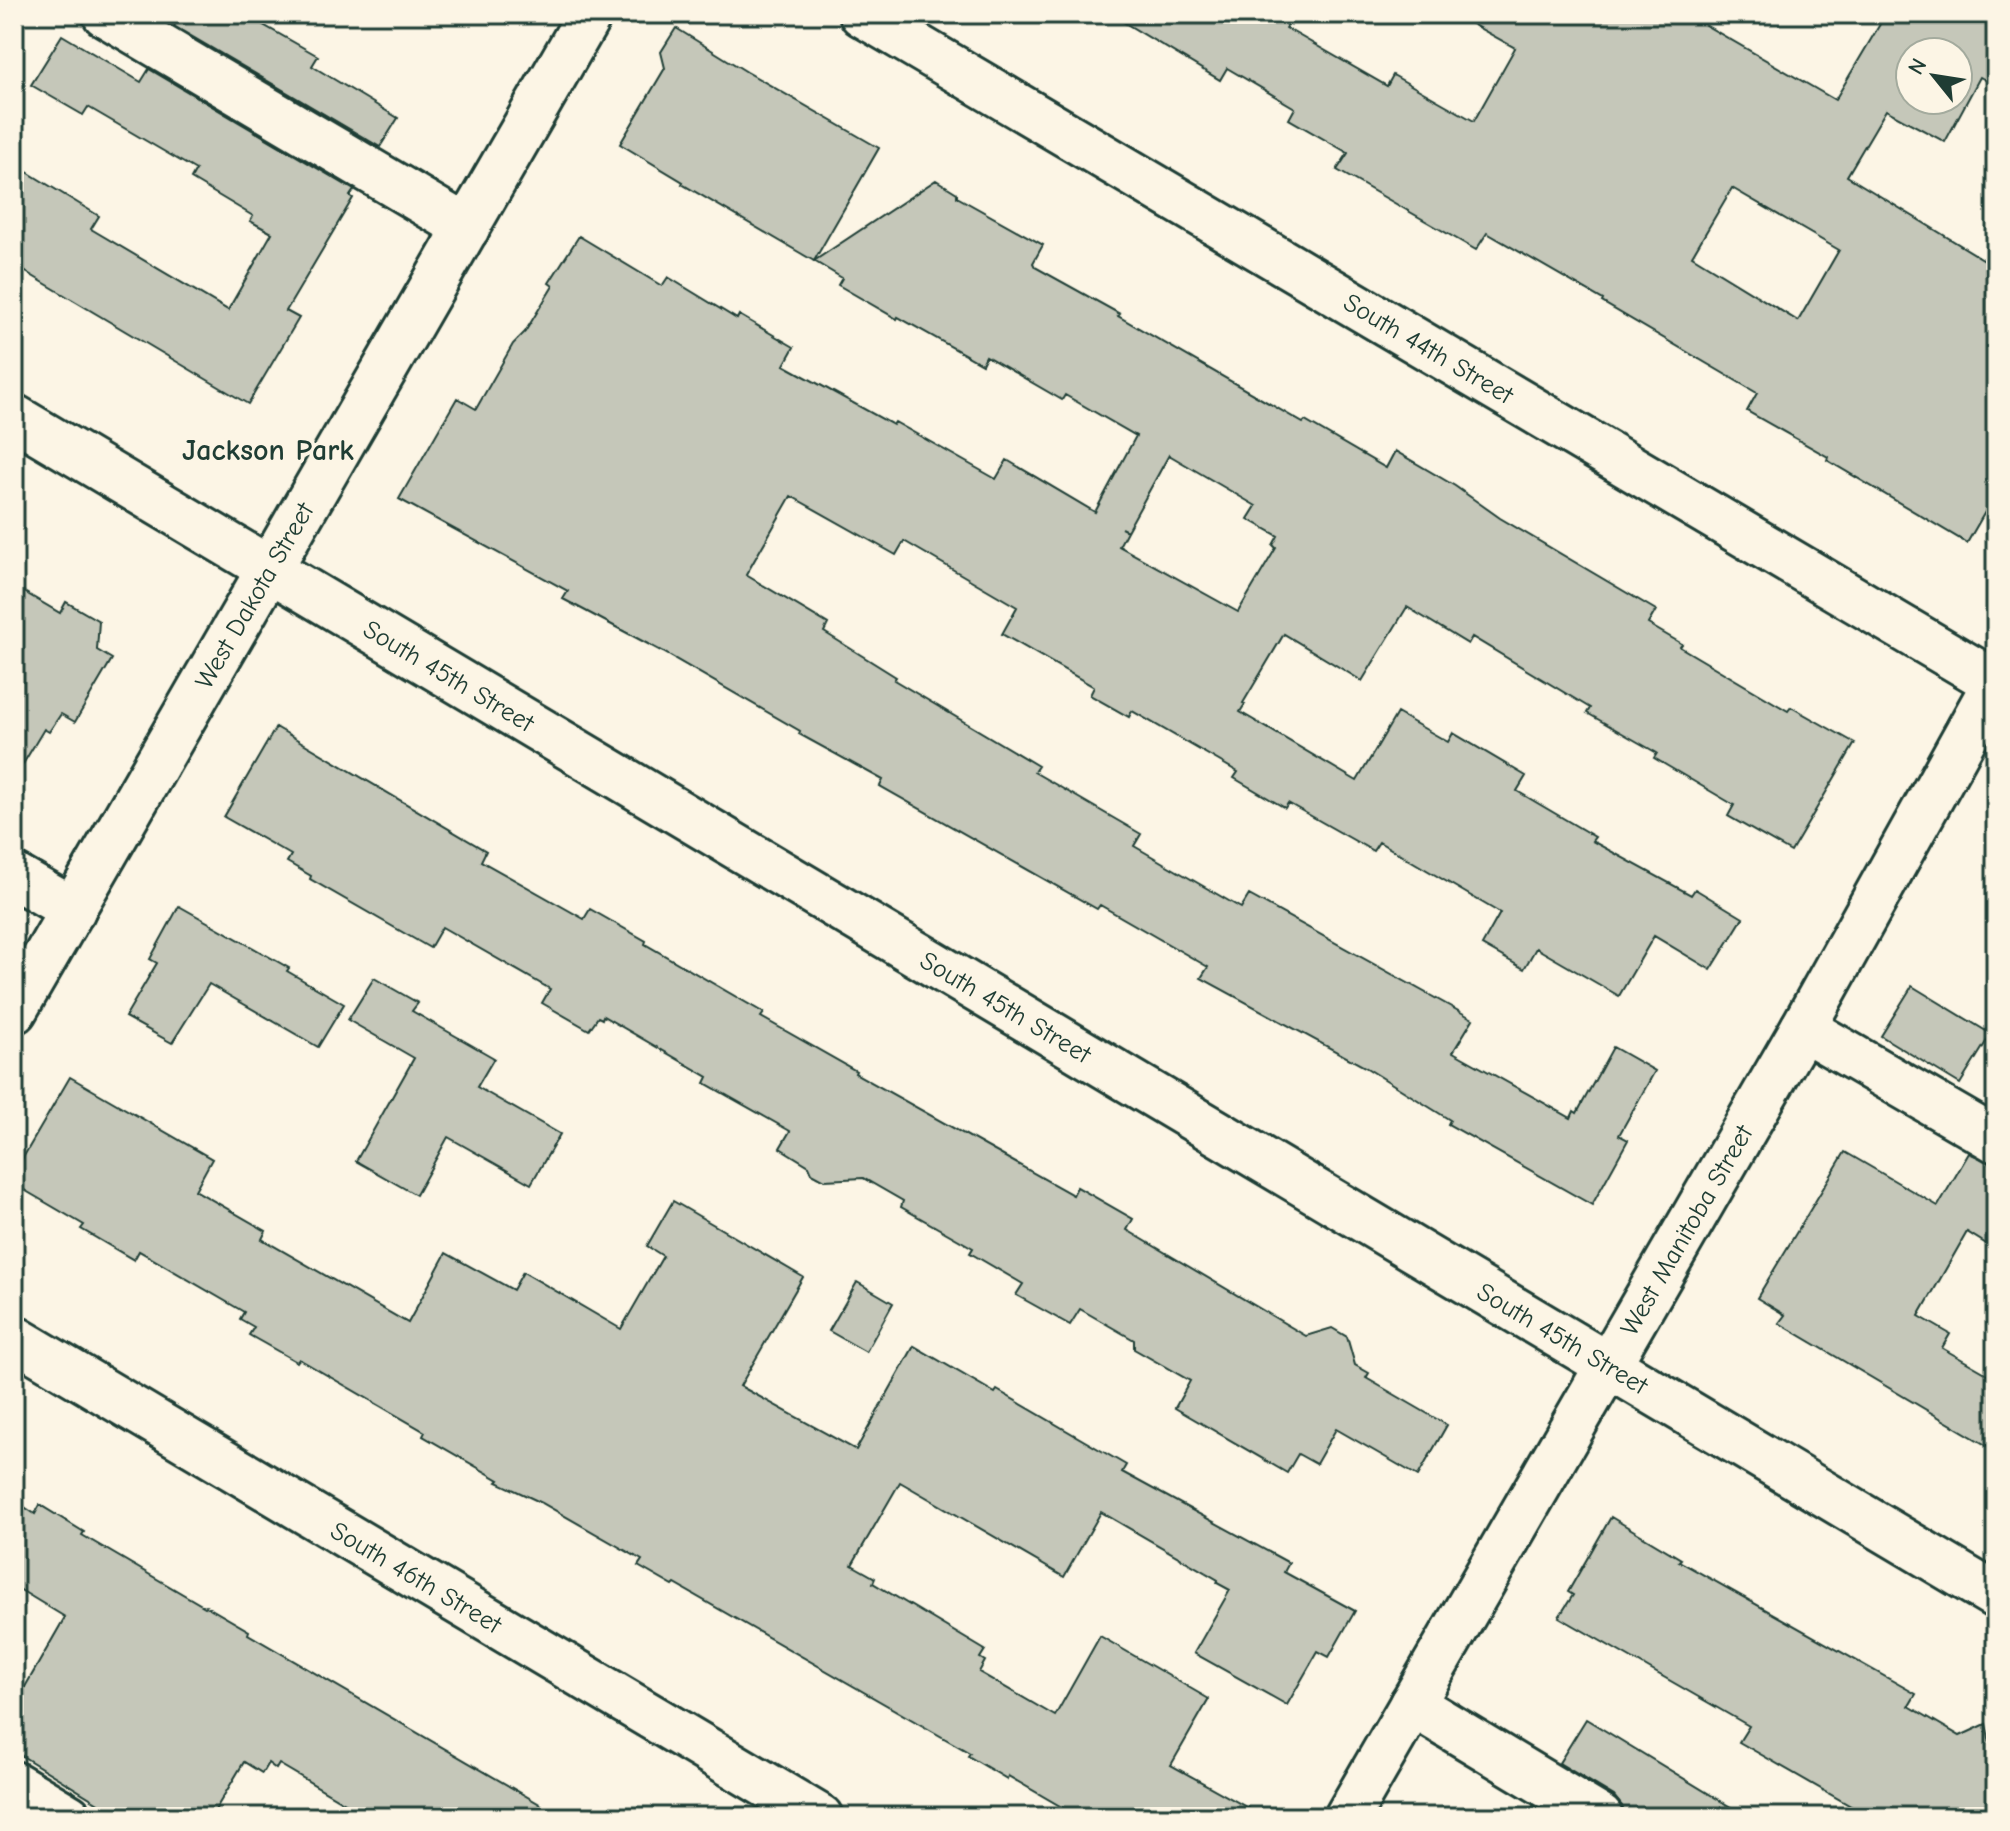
<svg xmlns="http://www.w3.org/2000/svg" width="2010" height="1831" font-family="'Comic Neue',sans-serif">
	<style>
		.building { fill: #c5c7b9; stroke: #1f3d34; stroke-width: 2; fill-rule: evenodd }
		.lines { fill: none; stroke-linecap: round; stroke-linejoin: round }
		.minor-casing { stroke: #1f3d34; stroke-width: 50 }
		.minor { stroke: #fcf5e5; stroke-width: 44 }
		.labels { text-anchor: middle; stroke-width: 7; stroke-linejoin: round; paint-order: stroke }
		.street-label { font-size: 26px; fill: #1f3d34; stroke: #fcf5e5 }
		.quarter-label { font-size: 30px; font-weight: bold; fill: #1f3d34; stroke: #fcf5e5 }
	</style>
	<rect width="100%" height="100%" fill="#fcf5e5"/>
	<filter id="ink" filterUnits="userSpaceOnUse"><feTurbulence type="fractalNoise" baseFrequency=".0125" numOctaves="2"/><feDisplacementMap in="SourceGraphic" scale="16" xChannelSelector="R" yChannelSelector="G"/><feConvolveMatrix kernelMatrix="1 2 1 2 8 2 1 2 1" color-interpolation-filters="sRGB"/></filter>
	<g filter="url(#ink)">
		<!-- building -->
		<g class="building">
			<path d="M182 14H244L318 56 312 66 398 118 380 147 174 26Z"/>
			<path d="M1110 14H1294L1286 28 1387 86 1393 75 1474 121 1515 48 1454 14H1686L1835 100 1886 14H1996V86L1980 77 1945 142 1886 110 1847 176 1996 267V493L1967 543 1827 460 1828 457 1747 411 1757 393 1602 302 1603 300 1487 233 1476 250 1337 170 1348 153 1289 119 1295 108 1227 68 1220 80ZM1910 52H1958V100H1910ZM1732 188 1839 250 1798 321 1692 256Z"/>
			<path d="M676 28 747 72 879 148 814 261 682 184 683 182 620 144 665 68 661 52Z"/>
			<path d="M62 35 141 82 149 69 354 190 350 196 353 198 286 311 299 318 248 404 14 265V164L99 216 91 229 228 310 272 233 250 221 253 216 191 179 196 170 88 107 83 115 31 85Z"/>
			<path d="M936 180 957 193V197L1043 245 1033 263 1035 267 1120 314 1118 316 1303 423 1305 421 1386 468 1395 451 1455 486 1500 518 1656 610 1648 624 1682 644 1680 647 1788 711 1791 707 1855 743 1791 852 1728 816 1734 805 1654 758 1657 753 1587 713 1590 708 1472 637 1468 644 1407 607 1362 681 1284 634 1243 703 1245 704 1240 712 1357 781 1397 713 1448 742 1453 733 1526 776 1517 791 1595 837 1592 841 1691 895 1695 889 1743 918 1711 970 1654 936 1619 996 1536 948 1524 969 1482 945 1500 913 1379 842 1373 851 1288 803 1285 808 1234 778 1238 772 1132 711 1129 717 1090 695 1094 687 1002 634 1017 607 904 541 896 555 791 496 746 575 828 624 824 632 896 677 894 680 1038 766 1034 772 1141 834 1134 846 1241 908 1249 895 1473 1019 1453 1052 1571 1118 1574 1111 1577 1113 1613 1047 1655 1071 1619 1135 1628 1140 1592 1205 1448 1124 1450 1120 1365 1067 1201 978 1208 967 1100 905 1097 909 880 786 883 780 799 734 800 731 663 652 563 599 568 591 399 499 457 398 476 409 513 344 525 332 553 286 549 283 579 236 662 286 668 277 737 319 739 315 794 347 784 365 893 425 895 422 996 479 1007 460 1095 512 1136 436 1065 395 1062 400 986 356 982 364 898 317 897 319 838 285 842 278 814 261ZM1169 455 1256 506 1248 519 1278 536 1273 545 1276 548 1238 612 1119 546 1127 531 1121 528 1127 531Z"/>
			<path d="M14 586 60 613 66 602 99 621 97 650 112 659 75 722 61 714 49 732 44 729 14 779Z"/>
			<path d="M276 727 486 851 481 861 584 919 590 909 646 941 645 944 764 1013 761 1017 856 1071 855 1073 1073 1195 1077 1187 1133 1219 1127 1230 1306 1336 1332 1328 1347 1337 1355 1365 1369 1373 1366 1378 1447 1425 1418 1476 1336 1429 1316 1464 1298 1454 1287 1473 1175 1408 1190 1381 1134 1349V1340L1080 1309 1070 1325 1016 1295 1023 1284 970 1253 973 1248 901 1207 903 1201 863 1178 825 1180 812 1173 809 1166 780 1148 790 1131 705 1083 708 1077 603 1016 602 1019 598 1017 589 1030 542 1003 550 989 442 927 430 948 310 879 311 876 287 862 291 855 224 817Z"/>
			<path d="M179 906 289 968 287 971 344 1004 318 1047 209 984 172 1043 125 1017 157 963 150 959Z"/>
			<path d="M374 978 418 1003 412 1011 494 1058 477 1087 560 1134 531 1184 448 1137 416 1195 356 1161 414 1058 348 1020Z"/>
			<path d="M1912 986 1991 1034 1960 1084 1881 1036Z"/>
			<path d="M70 1077 212 1159 195 1190 266 1231 262 1239 408 1323 446 1253 513 1290 523 1272 621 1329 663 1256 647 1246 673 1201 803 1277 740 1386 856 1450 914 1346 995 1393 997 1390 1126 1465 1122 1472 1289 1563 1284 1572 1355 1611 1329 1657 1318 1651 1287 1705 1194 1653 1230 1590 1217 1583 1218 1580 1101 1512 1064 1577 900 1482 852 1565 875 1578 873 1583 985 1650 980 1658 985 1661 979 1672 1055 1716 1100 1636 1209 1699 1171 1765 1264 1817H1079L1008 1776 1007 1779 968 1756 970 1753 675 1584 673 1586 638 1566 642 1560 542 1503 497 1482 499 1480 423 1436 425 1432 299 1359 297 1362 249 1335 254 1327 240 1319 244 1312 139 1251 134 1260 81 1229 84 1225 14 1184V1173Z"/>
			<path d="M1845 1152 1938 1206 1969 1153 1996 1165V1250L1967 1232 1919 1316 1950 1334 1942 1348 1996 1379V1451L1779 1323 1785 1315 1757 1298Z"/>
			<path d="M857 1282 893 1303 866 1352 829 1331Z"/>
			<path d="M14 1500 35 1514 40 1505 84 1532 82 1535 205 1607 206 1606 249 1631 248 1634 562 1817H369L279 1764 276 1769 268 1763 262 1773 244 1762 211 1817H121L14 1751V1706L65 1617 14 1586Z"/>
			<path d="M1611 1517 1681 1559 1679 1561 1916 1694 1909 1706 1960 1736 1986 1724 1996 1771V1798L1986 1817H1870L1739 1742 1749 1726 1559 1617 1573 1595 1568 1592Z"/>
			<path d="M1586 1719 1747 1817H1625L1622 1806 1614 1796 1559 1763Z"/>
			<path d="M1533 1806 1551 1817H1526Z"/>
		</g>
		<g class="lines">
			<!-- minor casing -->
			<g class="minor-casing">
				<g id="minor">
					<path d="M105 14 467 228"/>
					<path id="s1" d="M862 14 1996 683"/>
					<path id="s2" d="M14 417 1996 1596"/>
					<path d="M14 876 73 910"/>
					<path id="s3" d="M14 1011 590 14"/>
					<path d="M1803 1028 1996 1140"/>
					<path id="s4" d="M14 1338 820 1817"/>
					<path d="M1412 1704 1600 1817"/>
					<path d="M14 1784 69 1817"/>
					<path id="s5" d="M1347 1817 1803 1028 1996 681"/>
				</g>
			</g>
			<!-- minor -->
			<use href="#minor" class="minor"/>
		</g>
	</g>
	<g class="labels">
		<!-- street labels -->
		<g class="street-label">
			<text dy="9" stroke="none"><textPath href="#s1" startOffset="658">South 44th Street</textPath></text>
			<text dy="9" stroke="none"><textPath href="#s3" startOffset="480">West Dakota Street</textPath></text>
			<text dy="9" stroke="none"><textPath href="#s2" startOffset="506">South 45th Street</textPath></text>
			<text dy="9" stroke="none"><textPath href="#s2" startOffset="1154">South 45th Street</textPath></text>
			<text dy="9" stroke="none"><textPath href="#s5" startOffset="678">West Manitoba Street</textPath></text>
			<text dy="9" stroke="none"><textPath href="#s2" startOffset="1802">South 45th Street</textPath></text>
			<text dy="9" stroke="none"><textPath href="#s4" startOffset="468">South 46th Street</textPath></text>
		</g>
		<!-- quarter labels -->
		<g class="quarter-label">
			<text x="268" y="460">Jackson Park</text>
		</g>
	</g>
	<!-- margin -->
	<rect width="2010" height="1831" fill="none" stroke="#fcf5e5" stroke-width="48"/>
	<rect x="24" y="24" width="1962" height="1783" fill="none" stroke="#1f3d34" stroke-width="3" filter="url(#ink)"/>
	<!-- north arrow -->
	<g transform="translate(1934 76) rotate(300)"><circle r="38" fill="#fcf5e5" stroke="#a4ab9e" stroke-width="2"/>
	<path d="M0-6L14 30L0 20L-14 30Z" fill="#1f3d34"/>
	<text y="-12" font-size="22" font-weight="bold" text-anchor="middle" fill="#1f3d34">N</text>
	</g>
</svg>
